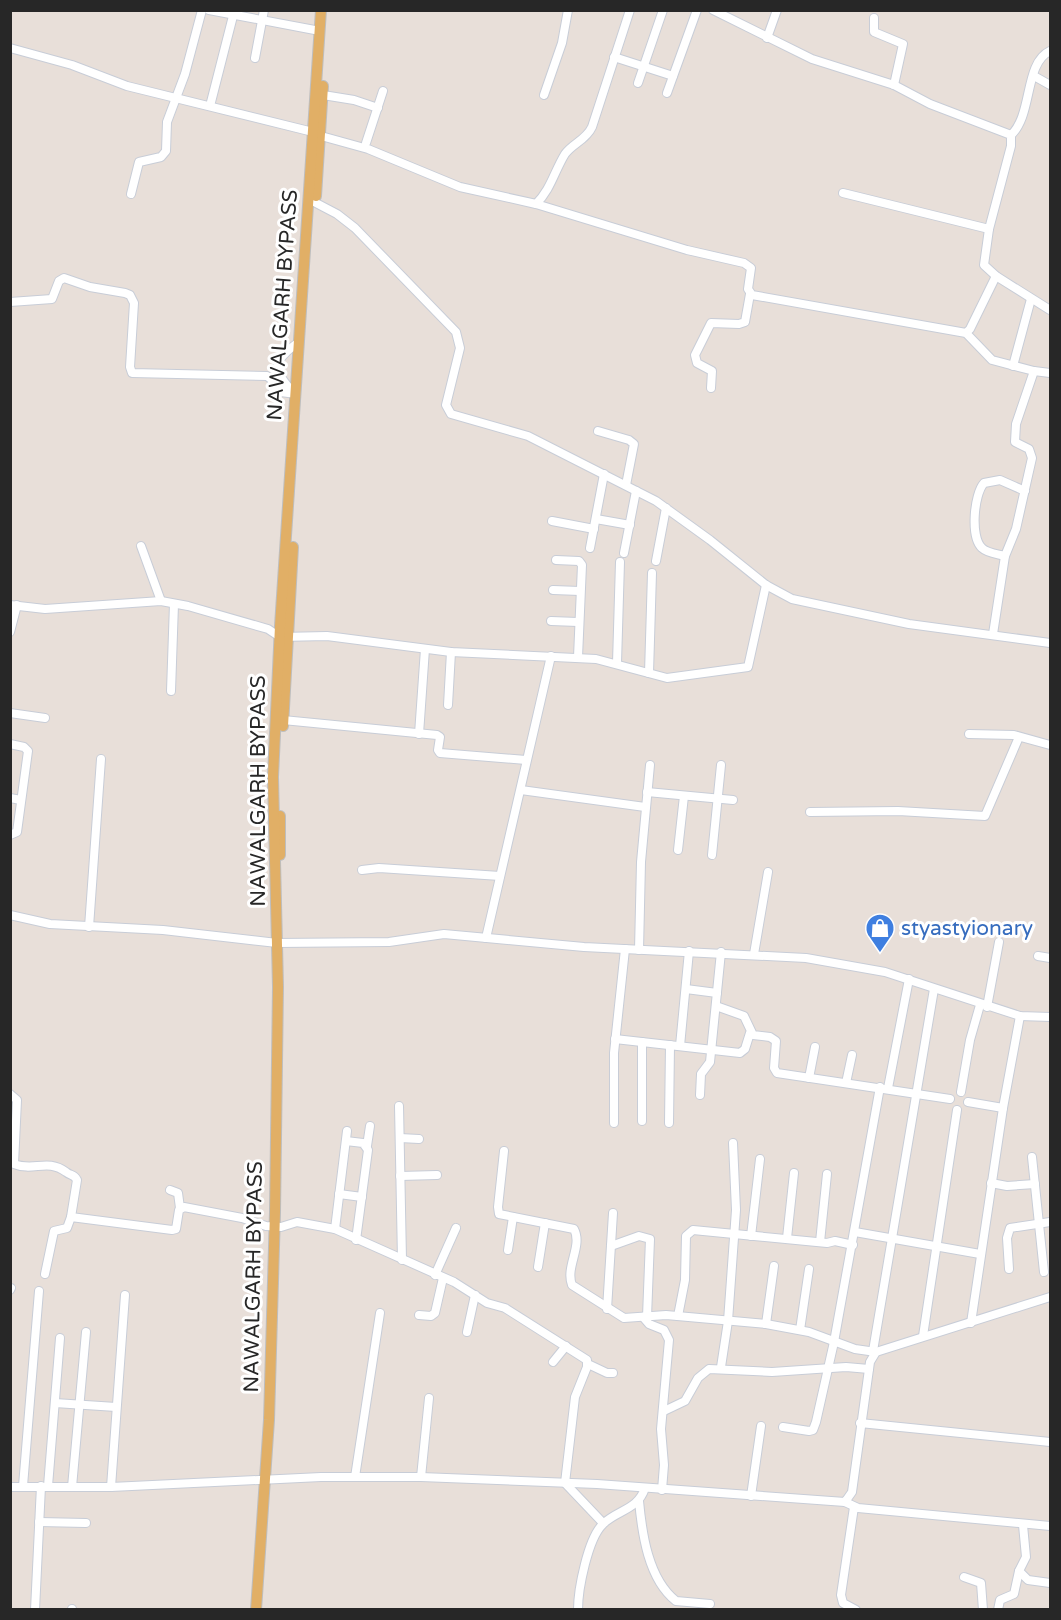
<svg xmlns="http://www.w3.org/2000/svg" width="1061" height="1620" font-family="'Varela Round',sans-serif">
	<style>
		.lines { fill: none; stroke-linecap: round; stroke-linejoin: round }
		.minor-casing { stroke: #c8cdd7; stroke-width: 10 }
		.major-casing { stroke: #bebebe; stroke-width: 12 }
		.minor { stroke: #fff; stroke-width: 8 }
		.major { stroke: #e1af66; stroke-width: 10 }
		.labels { text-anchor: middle; stroke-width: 6; stroke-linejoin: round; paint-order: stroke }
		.street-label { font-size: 21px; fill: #272727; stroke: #fff }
		.shop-label { font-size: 21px; fill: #366cbe; stroke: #fff; text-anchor: start }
	</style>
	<rect width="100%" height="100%" fill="#e8dfd9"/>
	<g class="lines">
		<!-- minor casing -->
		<g class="minor-casing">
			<g id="minor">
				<path d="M209 10 320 31"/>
				<path d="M713 10 812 59 894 85 930 104 1011 135V146L989 229 984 265 996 276 1050 310"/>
				<path d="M874 18V32L903 44 894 85"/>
				<path d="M767 38 777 10"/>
				<path d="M10 48 72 65 127 86 313 132"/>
				<path d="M614 57 673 76"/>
				<path d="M255 58 264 10"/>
				<path d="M1034 76 1050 85"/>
				<path d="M638 83 663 10"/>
				<path d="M667 93 697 10"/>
				<path d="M323 95 354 100 378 108"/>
				<path d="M544 95 562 43 568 10"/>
				<path d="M210 106 233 16"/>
				<path d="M1011 135C1033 115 1024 63 1050 51"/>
				<path d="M321 136 368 149 460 187 536 204 687 250 744 263 751 268 748 289 752 295 966 333 992 360 1034 371"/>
				<path d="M366 143 383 91"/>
				<path d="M843 193 989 229"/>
				<path d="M131 194 139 162 161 157 166 151 167 122 185 74 202 10"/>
				<path d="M316 203 337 214 355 228 456 332 460 348 446 405 451 414 528 436 656 501 710 540 766 585 792 599 909 624 1050 643"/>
				<path d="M536 204C551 189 554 172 565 154 573 143 586 140 592 127L630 10"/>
				<path d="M10 302 52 299 59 281 64 278 90 287 125 293 130 295 134 303 130 367 132 373 267 376 272 380 273 391 296 394"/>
				<path d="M966 333 970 329 996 276"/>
				<path d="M1013 366 1031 299"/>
				<path d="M711 388 712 371 697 363 695 355 711 323 739 324 745 322 750 294"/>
				<path d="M295 394C271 369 271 362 299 342"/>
				<path d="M598 431 629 440 634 444 626 485"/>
				<path d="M596 519 630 525"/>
				<path d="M552 521 594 529"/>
				<path d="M141 546 161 601"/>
				<path d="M590 548 604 474"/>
				<path d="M624 553 636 491"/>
				<path d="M1005 556C998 554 987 553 982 548 970 537 974 494 984 483L1000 480 1025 491"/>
				<path d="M556 560 579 561 582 565 578 657"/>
				<path d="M656 561 666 508"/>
				<path d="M553 590 580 591"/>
				<path d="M10 605 45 609 161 601 188 606 268 629 280 637 327 636 451 652 596 659 667 678 748 667 766 585"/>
				<path d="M551 621 578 622"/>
				<path d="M10 632 17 605"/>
				<path d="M993 634 1005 556 1016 529 1032 458 1029 449 1015 442 1016 424 1034 371 1050 373"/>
				<path d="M617 663 620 562"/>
				<path d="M649 673 652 573"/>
				<path d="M171 691 174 604"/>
				<path d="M448 705 451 652"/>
				<path d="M10 713 45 718"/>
				<path d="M283 720 437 735 440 737 438 750 440 753 526 760"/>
				<path d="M419 734 425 649"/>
				<path d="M969 734 1014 735 1050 745"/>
				<path d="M10 744 24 747 28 751 17 832 10 835"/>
				<path d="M521 790 645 807"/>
				<path d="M647 792 733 800"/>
				<path d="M10 798 21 800"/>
				<path d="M810 812 898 811 985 816 1019 737"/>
				<path d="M678 850 684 796"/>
				<path d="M712 855 721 765"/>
				<path d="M362 870 379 868 500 876"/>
				<path d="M10 915 50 924 163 930 277 943 389 942 444 934 584 947 806 958 885 972 1020 1016 1050 1017"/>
				<path d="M89 927 101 759"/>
				<path d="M486 938 551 656"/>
				<path d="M639 950 641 862 650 765"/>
				<path d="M754 954 768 872"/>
				<path d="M1038 956 1050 958"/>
				<path d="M686 989 717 993"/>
				<path d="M716 1006 744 1016 753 1035 770 1037 776 1041 774 1068 777 1073 950 1099"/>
				<path d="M987 1007 999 942"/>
				<path d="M615 1039 740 1053 745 1049 750 1033"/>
				<path d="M680 1046 689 951"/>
				<path d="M809 1078 815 1047"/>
				<path d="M846 1083 852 1055"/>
				<path d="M888 1088 909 979"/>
				<path d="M961 1092 970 1040 980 1005"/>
				<path d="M10 1094 17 1100 14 1164C34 1172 47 1158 66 1172 71 1176 74 1174 77 1180L71 1217"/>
				<path d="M700 1095 701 1074 710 1062 721 952"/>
				<path d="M968 1102 1003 1108"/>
				<path d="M399 1106 402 1260"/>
				<path d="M642 1121V1042"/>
				<path d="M614 1123V1053L625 949"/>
				<path d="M669 1123 670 1045"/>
				<path d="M400 1138 419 1139"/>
				<path d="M346 1141 363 1143 368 1150 356 1240"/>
				<path d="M367 1146 370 1126"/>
				<path d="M504 1151 498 1207 499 1214 574 1229C583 1246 565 1267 572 1285L624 1318 666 1315 766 1324 809 1332 855 1349 876 1352"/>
				<path d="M1032 1157 1044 1272"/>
				<path d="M400 1176 437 1175"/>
				<path d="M991 1183 1007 1186 1035 1184"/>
				<path d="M170 1190 178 1193 180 1208"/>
				<path d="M339 1194 362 1197"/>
				<path d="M335 1229 347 1131"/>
				<path d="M855 1232 980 1254"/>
				<path d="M751 1236 760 1159"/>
				<path d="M787 1238 794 1173"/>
				<path d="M820 1242 827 1174"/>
				<path d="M611 1246 639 1236 650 1239 647 1317"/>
				<path d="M508 1250 513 1217"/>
				<path d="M538 1267 545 1223"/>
				<path d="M1009 1269 1007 1238 1010 1228 1050 1222"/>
				<path d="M45 1274 54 1231 67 1228 71 1217 172 1230 176 1229 179 1210 184 1207 242 1218 266 1226 281 1227 297 1222 335 1229 454 1282 487 1303 505 1308 587 1360V1367L575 1397 565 1483 603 1523"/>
				<path d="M435 1275 456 1228"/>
				<path d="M10 1290 11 1288"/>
				<path d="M607 1309 613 1213"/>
				<path d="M419 1315 431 1316 435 1313 443 1278"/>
				<path d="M678 1316 685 1280 686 1236 693 1230 827 1243 835 1241 853 1245"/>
				<path d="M643 1317 649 1324 664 1330 669 1340 661 1429 664 1465 662 1490"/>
				<path d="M971 1323 1003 1108 1020 1016"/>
				<path d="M766 1324 774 1266"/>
				<path d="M800 1330 809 1269"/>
				<path d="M467 1332 475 1295"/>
				<path d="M923 1336 957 1110"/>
				<path d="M873 1351 934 989"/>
				<path d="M553 1362 566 1346"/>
				<path d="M588 1364 607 1373H613"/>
				<path d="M721 1367 728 1321 736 1210 733 1143"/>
				<path d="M55 1403 116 1407"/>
				<path d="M664 1411 685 1401 698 1378 709 1369 772 1372 846 1367 869 1369"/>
				<path d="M860 1423 1050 1442"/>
				<path d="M783 1427 809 1431 813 1430 816 1422 834 1342 880 1087"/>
				<path d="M355 1477 380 1313"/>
				<path d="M421 1477 429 1398"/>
				<path d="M23 1486 39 1291"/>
				<path d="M48 1486 60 1338"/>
				<path d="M10 1487H111L321 1477H421L597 1484 845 1502 852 1492 870 1362 876 1352 1050 1297"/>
				<path d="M72 1487 86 1332"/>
				<path d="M111 1487 125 1295"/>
				<path d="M751 1496 761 1426"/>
				<path d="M639 1501C642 1533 648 1579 676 1601L710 1604"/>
				<path d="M845 1502 858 1508 1050 1526"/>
				<path d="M854 1507 841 1595 843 1603 856 1610"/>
				<path d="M39 1522 86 1523"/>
				<path d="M1023 1525 1026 1557 1019 1571 1028 1580 1050 1583"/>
				<path d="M964 1577 981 1583 983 1610"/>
				<path d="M35 1610 41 1486"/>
				<path d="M72 1610V1609"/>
				<path d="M578 1610C578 1589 588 1538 603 1524 617 1510 638 1510 645 1488"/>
				<path d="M998 1610 1000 1600 1014 1594 1019 1571"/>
			</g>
		</g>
		<!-- major casing -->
		<g class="major-casing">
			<g id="major">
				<path d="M316 196 323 86"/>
				<path d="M283 726 293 547"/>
				<path d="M280 816V855"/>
				<path d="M256 1610 269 1420 275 1212 278 987 273 777 280 626 321 10"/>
			</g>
		</g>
		<!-- minor -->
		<use href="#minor" class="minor"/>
		<!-- major -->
		<use href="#major" class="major"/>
	</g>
	<!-- icons -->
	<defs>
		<g id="shop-pin" transform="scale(1.5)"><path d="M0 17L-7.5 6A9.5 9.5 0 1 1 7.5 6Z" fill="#3f7fe0" stroke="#fff"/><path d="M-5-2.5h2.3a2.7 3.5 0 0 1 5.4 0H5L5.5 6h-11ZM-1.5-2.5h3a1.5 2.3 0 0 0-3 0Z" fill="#fff"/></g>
	</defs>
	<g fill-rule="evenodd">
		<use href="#shop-pin" x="880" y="928"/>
	</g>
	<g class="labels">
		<!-- street labels -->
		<g class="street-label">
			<text transform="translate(282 305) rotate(-86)" y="7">NAWALGARH BYPASS</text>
			<text transform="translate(258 791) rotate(-90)" y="7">NAWALGARH BYPASS</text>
			<text transform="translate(253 1277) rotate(-89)" y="7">NAWALGARH BYPASS</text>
		</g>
		<!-- shop labels -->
		<g class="shop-label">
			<text x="901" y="935">styastyionary</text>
		</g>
	</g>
	<!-- border -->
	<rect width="1061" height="1620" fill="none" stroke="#272727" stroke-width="24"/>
</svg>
